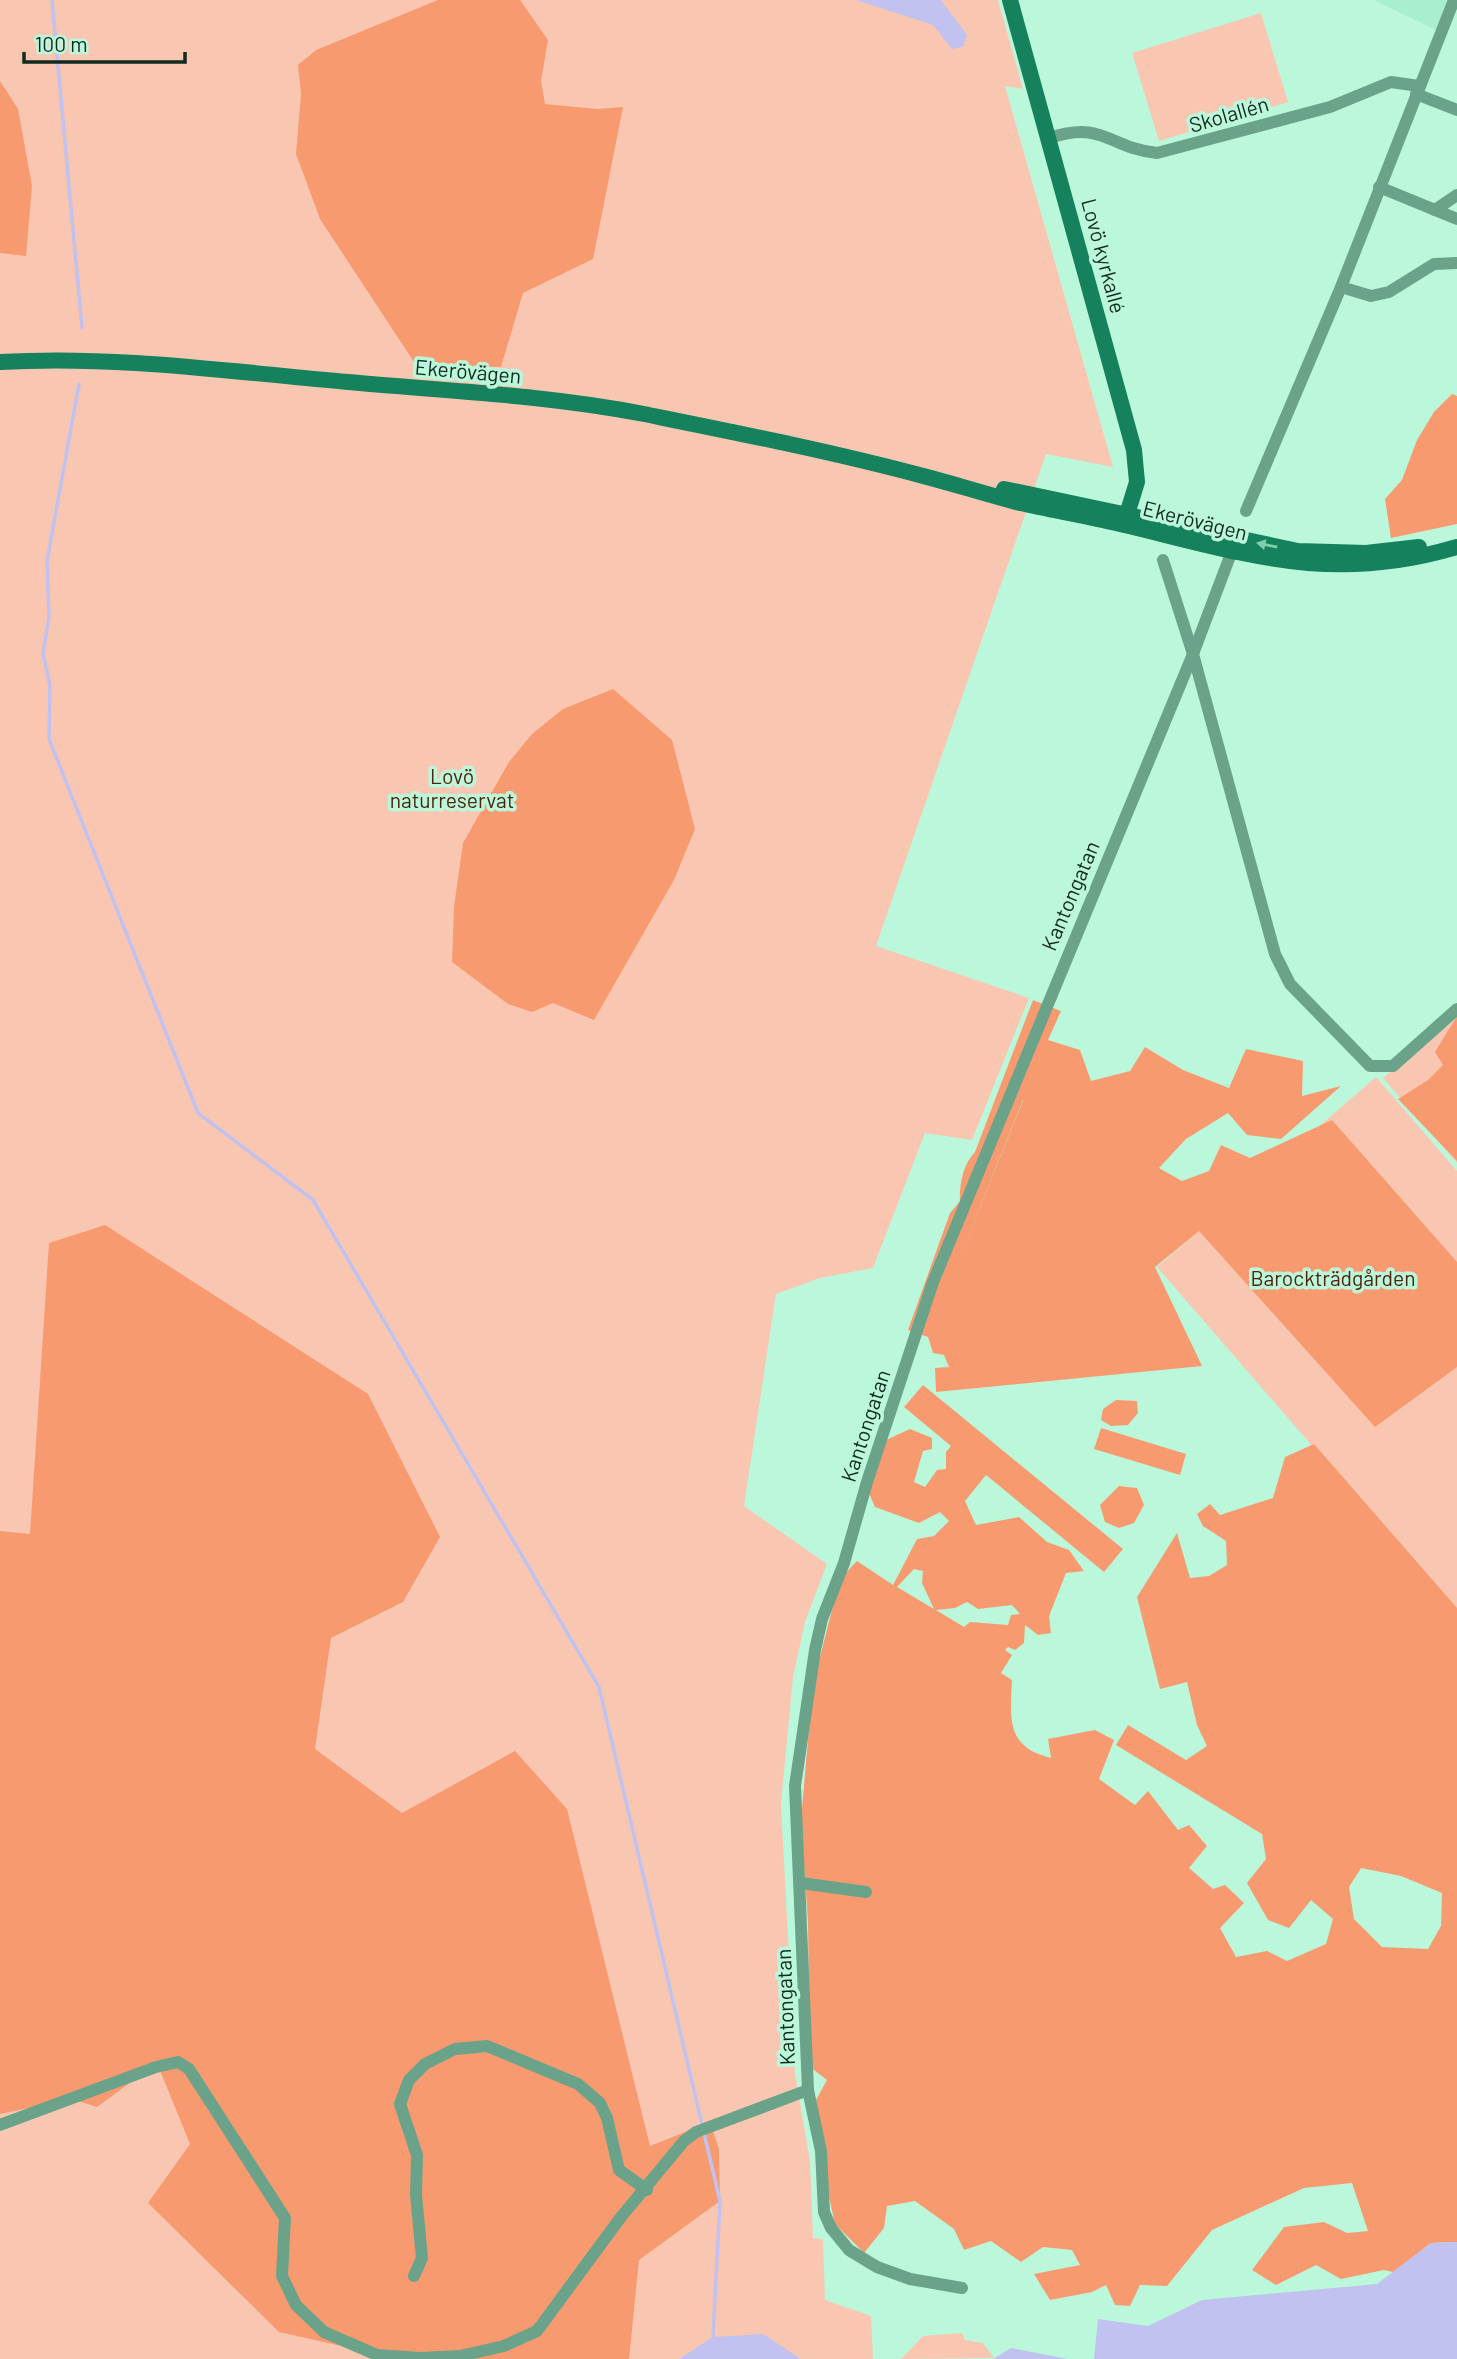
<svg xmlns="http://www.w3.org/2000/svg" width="1457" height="2359" font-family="Barlow,sans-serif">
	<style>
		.built { fill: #a9efcf }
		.green { fill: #f9c7b1 }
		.forest { fill: #f89a70; fill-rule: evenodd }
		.water { fill: #c1c2ef }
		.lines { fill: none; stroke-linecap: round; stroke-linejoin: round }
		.stream { stroke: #c1c2ef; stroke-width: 3.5 }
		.street { stroke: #6aa38a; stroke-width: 12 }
		.secondary { stroke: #15815d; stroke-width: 16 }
		.oneway { fill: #81ceaf }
		.labels { text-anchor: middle; stroke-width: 7; stroke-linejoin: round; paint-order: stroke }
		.street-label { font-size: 21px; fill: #11291f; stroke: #bbf8db }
		.park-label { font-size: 21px; fill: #50230c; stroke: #bbf8db }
	</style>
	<rect width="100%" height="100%" fill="#bbf8db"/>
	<!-- built -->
	<path class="built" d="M1374 0H1451L1438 31Z"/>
	<!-- green -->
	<g class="green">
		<path d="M0 0H998L1023 89 1005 86 1113 467 1046 454 876 946 1029 998 972 1140 925 1133 873 1268 820 1278 776 1294 744 1506 827 1564 805 1622 793 1677 781 1803 795 2073 810 2161 813 2238 823 2239 825 2300 871 2316 873 2359H0Z"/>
		<path d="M1261 13 1288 102 1159 141 1132 53Z"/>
		<path d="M1457 1018V1163L1383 1078Z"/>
		<path d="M1376 1077 1457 1171V1613L1157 1267Z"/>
		<path d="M962 2333 965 2340 983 2343 994 2358 901 2359 923 2336Z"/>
	</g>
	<!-- forest -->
	<g class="forest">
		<path d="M438 0H520L548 40 541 81 545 104 597 109 623 107 593 259 523 293 501 367 416 365 320 219 296 154 301 94 298 65 316 50Z"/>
		<path d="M0 81 18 109 32 186 26 256 0 253Z"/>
		<path d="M1452 394 1457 396V524L1391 538 1385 499 1402 480 1417 440 1434 412Z"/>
		<path d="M613 689 672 740 695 829 674 880 594 1020 553 1003 532 1012 508 1004 452 962 454 907 463 843 509 762 532 734 563 709Z"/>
		<path d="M1033 1000 1061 1011 1048 1040 1080 1050 1091 1081 1130 1071 1145 1047 1183 1070 1229 1088 1246 1049 1303 1061 1302 1096 1341 1086 1281 1139 1247 1135 1228 1113 1186 1139 1159 1168 1182 1181 1209 1171 1221 1145 1250 1158 1332 1120 1457 1262V1367L1375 1427 1199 1231 1155 1267 1202 1366 936 1392 935 1368 949 1367 944 1355 933 1353 928 1337 908 1330 950 1213 960 1201C959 1185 963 1164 975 1152ZM1023 1100V1101L949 1284Z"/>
		<path d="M1457 1016V1161L1398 1099 1428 1080 1443 1065 1435 1052Z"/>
		<path d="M105 1225 368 1394 440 1537 403 1602 331 1638 315 1749 402 1813 515 1751 567 1809 650 2146 710 2122 719 2149 720 2201 639 2260 629 2359H399L279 2332 148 2203 190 2144 157 2063 97 2107 72 2099 0 2114V1531L30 1534 49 1243Z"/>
		<path d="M923 1385 1123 1549 1104 1572 986 1475 965 1501 976 1525 1019 1517 1047 1542 1069 1550 1084 1571 1066 1573 1049 1616 1051 1633 1038 1635 1025 1625 1024 1643 1015 1650 1008 1647 1005 1650 1012 1655 1001 1673 1012 1680C1010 1720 1006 1747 1051 1758L1048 1739 1095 1730 1114 1740 1099 1779 1135 1805 1148 1791 1178 1830 1189 1825 1207 1846 1189 1868 1213 1889 1225 1885 1244 1903 1220 1928 1236 1957 1267 1951 1287 1961 1326 1944 1333 1919 1311 1900 1289 1928 1268 1920 1247 1883 1266 1859 1262 1834 1116 1745 1128 1725 1186 1760 1207 1746 1197 1725 1187 1682 1160 1689 1137 1597 1177 1533 1190 1578 1209 1576 1227 1565 1226 1541 1203 1526 1197 1514 1210 1504 1220 1515 1273 1498 1285 1457 1314 1444 1457 1608V2242L1431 2243 1393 2272 1384 2270 1341 2279 1316 2265 1276 2285 1252 2270 1284 2227 1324 2222 1347 2233 1368 2231 1352 2183 1304 2188 1212 2230 1167 2286 1140 2285 1130 2306 1115 2305 1106 2285 1092 2292 1050 2300 1034 2274 1080 2265 1072 2250 1043 2247 1021 2262 991 2241 964 2250 954 2229 915 2201 887 2206 884 2228 864 2253 835 2224 826 2183 816 2100 827 2080 810 2067 808 1923 801 1819 813 1684 833 1606 835 1584 857 1561 893 1585 917 1539 934 1536 949 1521 940 1512 919 1523 875 1507 869 1493 886 1440 910 1429 932 1438V1449L923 1451 914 1482 925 1487 937 1470 946 1469V1452L951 1446 904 1407ZM914 1569 923 1571 922 1583 934 1609 897 1587ZM967 1602 978 1609 1012 1605 1020 1614 1011 1615 1008 1625 970 1622 964 1627 936 1610 955 1608ZM1361 1868 1401 1876 1442 1893 1441 1926 1428 1949 1382 1947 1354 1919 1349 1887Z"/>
		<path d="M1116 1400 1137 1401 1138 1413 1128 1425 1111 1426 1101 1420 1103 1409Z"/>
		<path d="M1101 1428 1186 1454 1180 1475 1094 1449Z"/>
		<path d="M1119 1486 1137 1488 1144 1505 1134 1523 1119 1528 1105 1522 1100 1505Z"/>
	</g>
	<!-- water -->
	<g class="water">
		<path d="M856 0H941L967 35 963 47 952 49 933 25Z"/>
		<path d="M1457 2242V2359H1094L1098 2319 1148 2326 1202 2300 1377 2284 1431 2243Z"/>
		<path d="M763 2334 801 2359H679L713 2337Z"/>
		<path d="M1011 2348 1068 2359H993Z"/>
	</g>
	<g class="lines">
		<!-- stream -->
		<g class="stream">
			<path d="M52 0 82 328"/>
			<path d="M79 384 47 561 49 617 43 654 50 685 49 739 198 1113 313 1200 599 1687 720 2201 713 2337"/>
		</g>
		<!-- street -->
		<g class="street">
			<path d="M1416 94 1457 110"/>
			<path d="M1049 138C1105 120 1108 148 1157 153L1330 107 1391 82 1419 86"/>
			<path d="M1379 187 1457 219"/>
			<path d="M1435 210 1457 195"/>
			<path d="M1341 287 1371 296 1389 292 1434 264 1457 263"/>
			<path d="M1246 511 1341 287 1454 0"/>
			<path d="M1163 560 1193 654 1275 954 1290 984 1370 1066H1393L1457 1009"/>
			<path d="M801 1883 866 1892"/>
			<path d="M0 2125 156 2067 178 2062 189 2069 285 2218 282 2276 296 2305 324 2332 377 2355 420 2358 460 2356 504 2346 537 2331 621 2217 684 2141 696 2132 808 2090"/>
			<path d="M414 2276 422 2258 416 2195 417 2155 400 2104 409 2080 425 2064 455 2049 487 2046 578 2084 600 2103 607 2118 619 2170 647 2190"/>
			<path d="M962 2288 910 2279 877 2267 849 2250 831 2228 824 2212 821 2151 808 2090 795 1786 815 1650 822 1619 844 1563 867 1482 933 1282 1193 654 1235 543"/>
		</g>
		<!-- secondary -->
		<g class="secondary">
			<path d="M1010 0 1134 450 1137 482 1124 524"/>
			<path d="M0 362C116 355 233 372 348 382 446 391 547 395 644 414 738 433 834 452 927 477 958 485 988 495 1020 503 1056 511 1093 517 1129 526 1249 555 1333 584 1457 547"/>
			<path d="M1004 489 1298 551 1366 553 1419 547"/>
		</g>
	</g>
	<!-- one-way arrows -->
	<defs><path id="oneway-solid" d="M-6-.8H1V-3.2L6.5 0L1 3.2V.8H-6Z" transform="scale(1.75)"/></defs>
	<use class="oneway" href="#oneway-solid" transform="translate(1267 545) rotate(-168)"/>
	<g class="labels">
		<!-- street labels -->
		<g class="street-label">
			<text transform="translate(1229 115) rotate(-16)" y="7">Skolallén</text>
			<text transform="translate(1103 256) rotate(75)" y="7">Lovö kyrkallé</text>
			<text transform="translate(468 372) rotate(5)" y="7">Ekerövägen</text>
			<text transform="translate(1195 521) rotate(14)" y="7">Ekerövägen</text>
			<text transform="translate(1071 896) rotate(-67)" y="7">Kantongatan</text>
			<text transform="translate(866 1426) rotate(-72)" y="7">Kantongatan</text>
			<text transform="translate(786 2007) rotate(-92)" y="7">Kantongatan</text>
		</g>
		<!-- park labels -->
		<g class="park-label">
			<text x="452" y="784">Lovö<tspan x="452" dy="24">naturreservat</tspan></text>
			<text x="1333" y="1286">Barockträdgården</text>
		</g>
	</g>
	<!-- scale -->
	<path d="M24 52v10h161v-10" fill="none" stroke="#11291f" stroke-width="3.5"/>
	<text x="35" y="52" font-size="21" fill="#11291f" stroke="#bbf8db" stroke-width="5" paint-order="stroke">100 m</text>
</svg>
